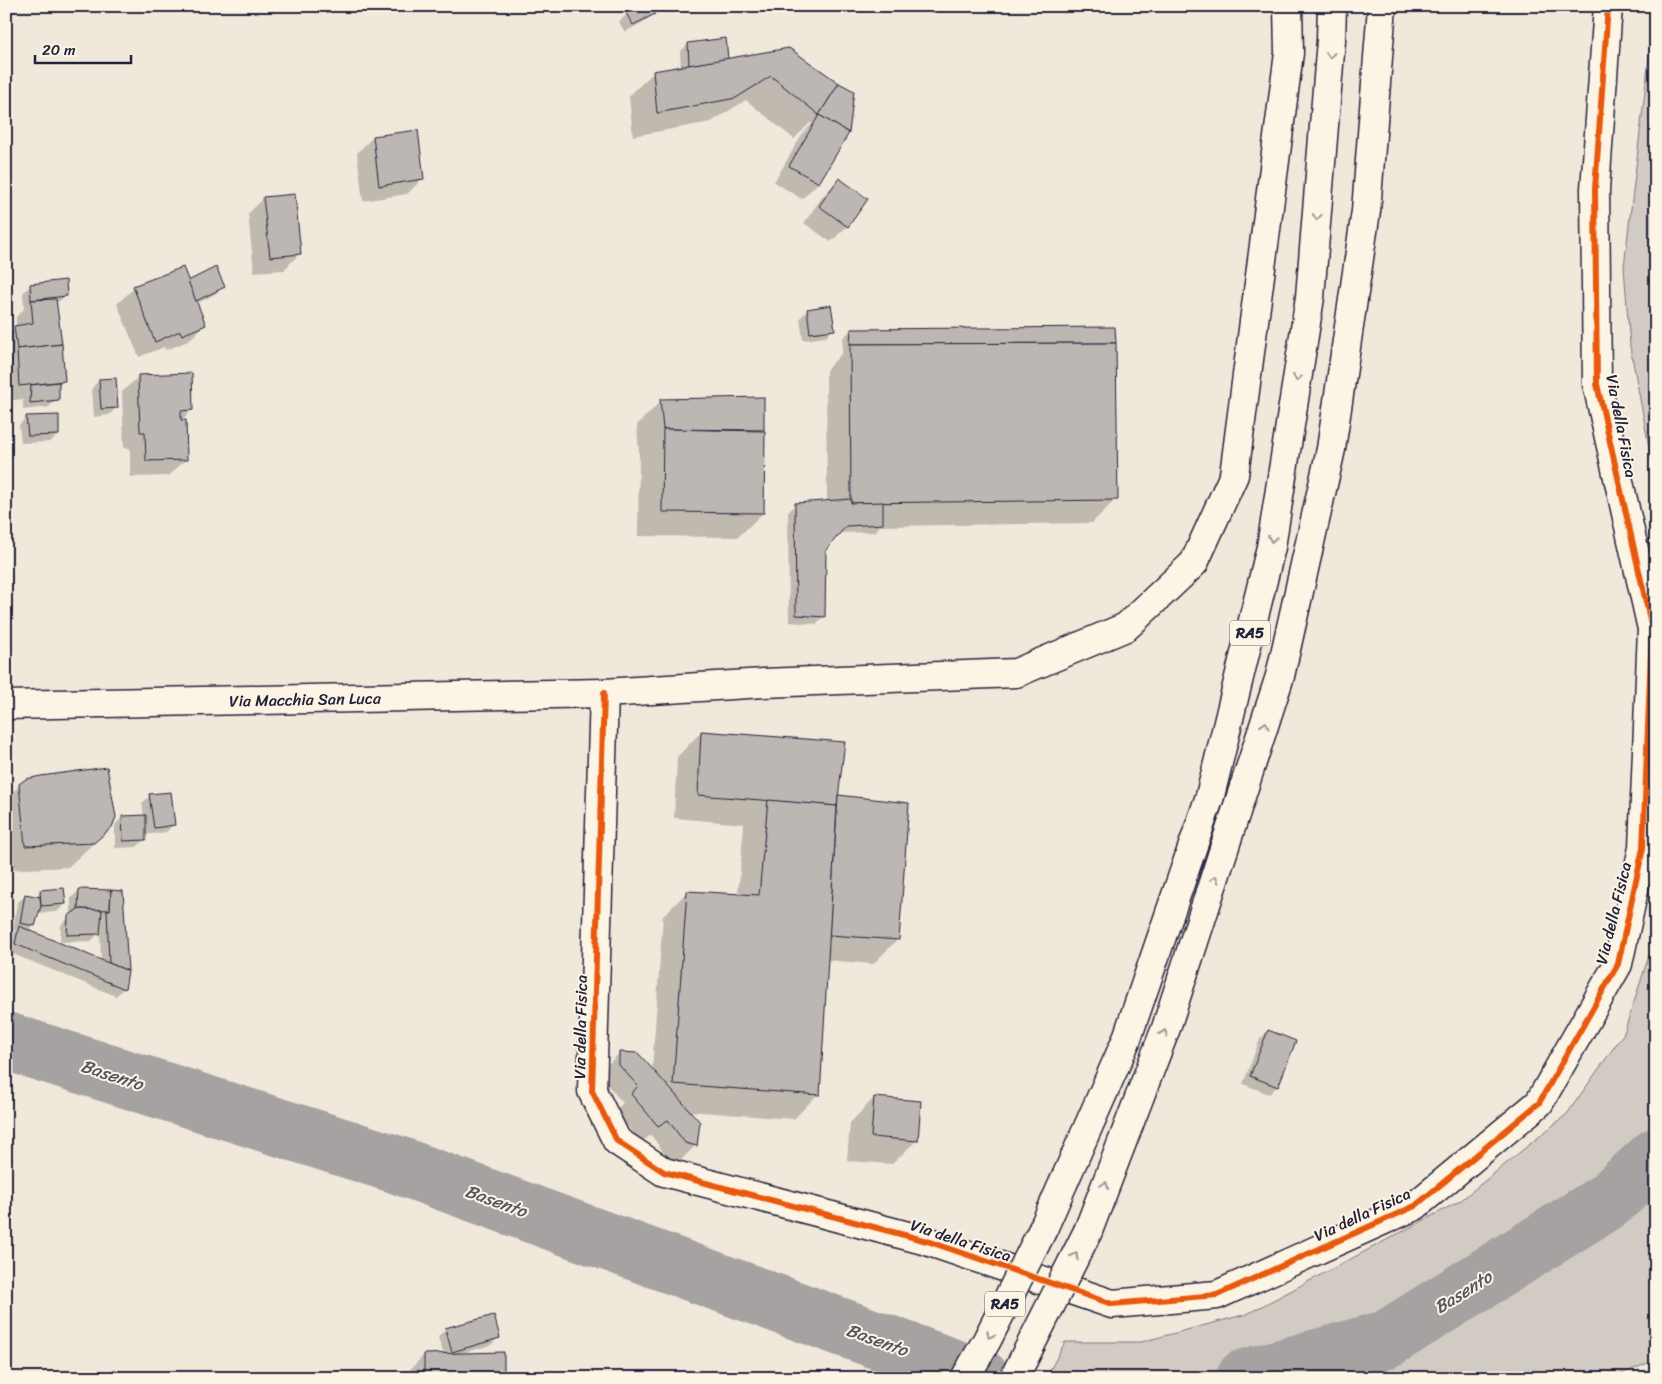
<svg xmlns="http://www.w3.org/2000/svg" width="1662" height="1384" font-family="Sriracha,sans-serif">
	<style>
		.green { fill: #d1cbc3; stroke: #7a767f }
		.shadow { fill: #0003 }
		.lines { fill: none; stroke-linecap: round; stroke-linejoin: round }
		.river { stroke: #a6a2a2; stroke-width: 58 }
		.building { fill: #bcb7b3; stroke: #22223b }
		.street-casing { stroke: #22223b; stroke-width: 31 }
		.secondary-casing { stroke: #22223b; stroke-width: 31 }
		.highway-casing { stroke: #22223b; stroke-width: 31 }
		.street { stroke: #fcf5e5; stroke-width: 28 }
		.secondary { stroke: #fcf5e5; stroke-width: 28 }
		.highway { stroke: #fcf5e5; stroke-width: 28 }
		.highway-bridge-casing { stroke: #22223b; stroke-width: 31; stroke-linecap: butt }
		.highway-bridge { stroke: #fcf5e5; stroke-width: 28 }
		.cycleway-casing { stroke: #fcf5e5; stroke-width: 9 }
		.cycleway { stroke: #e8590c; stroke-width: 6 }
		.oneway { stroke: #9a9698 }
		.labels { text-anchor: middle; stroke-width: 4; stroke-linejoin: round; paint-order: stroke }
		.shield { fill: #fcf5e5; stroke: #63616e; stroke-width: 1 }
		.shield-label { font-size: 15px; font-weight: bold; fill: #22223b }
		.street-label { font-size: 16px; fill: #22223b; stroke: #fcf5e5 }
		.water-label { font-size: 18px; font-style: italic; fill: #575564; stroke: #fcf5e5 }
	</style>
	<rect width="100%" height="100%" fill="#efe8db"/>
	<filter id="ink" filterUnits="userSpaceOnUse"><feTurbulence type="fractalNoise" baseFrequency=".02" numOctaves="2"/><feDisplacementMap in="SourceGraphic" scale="10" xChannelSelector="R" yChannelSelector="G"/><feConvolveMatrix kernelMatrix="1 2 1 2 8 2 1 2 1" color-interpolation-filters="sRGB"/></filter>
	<g filter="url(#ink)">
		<!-- green -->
		<g class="green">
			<path d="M1650 49 1656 50V484L1630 346 1624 267Z"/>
			<path d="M1656 925V1360L1611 1378H1046L1065 1342H1141L1247 1314 1460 1201 1567 1114 1624 1033 1653 943Z"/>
		</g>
		<!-- shadow -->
		<g class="shadow">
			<path d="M627 14H653L645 21 625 32 619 22Z"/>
			<path d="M688 44 727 60 788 50 848 133 818 183 802 199 774 182 803 133 813 123H810L794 139 746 100 711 122 633 136 629 96 654 72 681 67 680 52Z"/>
			<path d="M373 137 423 178 407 194 363 201 357 153Z"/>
			<path d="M839 180 847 226 831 242 804 223 823 196Z"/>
			<path d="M264 198 300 253 284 270 254 272 248 214Z"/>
			<path d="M182 268 188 282 223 286 215 294 196 304 205 325 188 341 166 350 164 347 139 357 117 304 134 288Z"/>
			<path d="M31 285 66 296 55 304 64 380 57 387V399L49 407 23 410V399L6 401V336L16 327V317L24 309 23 293Z"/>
			<path d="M808 310 833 329 826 337 803 340 800 318Z"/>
			<path d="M851 330 1116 499 1092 523 880 526 874 532 838 533 824 550V616L816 624 789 622 788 512 795 505 827 502 826 370 842 353 843 338Z"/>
			<path d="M139 376 192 410 180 422 185 460 169 476 130 477V448H124L122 392Z"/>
			<path d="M99 380 117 407 109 415 94 417 92 388Z"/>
			<path d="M762 399 763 513 738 537 638 536 639 454 637 425 661 401Z"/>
			<path d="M26 418 58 435 50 442 21 443 19 425Z"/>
			<path d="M701 732 837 796 897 940 873 964 826 960 818 1094 794 1119 688 1111 696 1145 680 1161 668 1158 651 1135 641 1142 615 1111 623 1103 604 1081 603 1069 620 1053 652 1070 663 916 687 892 738 895 744 824 674 818 677 757Z"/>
			<path d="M20 785 111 827 68 867 6 870V799Z"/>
			<path d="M150 796 174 824 166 832 145 835V839L137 847 115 848V825L123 817 144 816 142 803Z"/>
			<path d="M63 889 65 904 57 912 38 913 34 926 28 931 101 961 100 932 91 941 60 942 61 925 71 916V898L79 891 122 892 127 971 124 988 116 996 8 952 11 935 16 931 13 930 17 903 25 896 34 897 40 892Z"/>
			<path d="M1268 1031 1294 1042 1277 1087 1269 1094 1243 1084 1260 1039Z"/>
			<path d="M874 1098 917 1140 892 1164 847 1161 850 1123Z"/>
			<path d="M446 1329 499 1337 491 1345 462 1353 502 1378H402L424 1355H444L438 1337Z"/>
		</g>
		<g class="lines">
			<!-- river -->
			<g class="river">
				<path d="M6 1041 395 1164 981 1378"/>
				<path d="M1245 1378 1387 1339 1609 1200 1656 1157"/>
			</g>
		</g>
		<!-- building -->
		<g class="building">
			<path d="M639 6H650L655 14 633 25 626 13Z"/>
			<path d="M726 38 728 59 689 65 688 43Z"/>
			<path d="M789 48 839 83 819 115 771 76 736 98 657 113 653 71Z"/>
			<path d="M839 83 854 91 849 133 819 115Z"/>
			<path d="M819 115 849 133 819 183 789 166Z"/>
			<path d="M418 130 424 179 379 186 373 136Z"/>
			<path d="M839 178 868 199 848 227 819 206Z"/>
			<path d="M295 194 301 254 270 257 263 197Z"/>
			<path d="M183 267 206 325 182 335 180 331 155 342 133 286Z"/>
			<path d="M216 267 225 287 196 301 188 281Z"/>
			<path d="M66 280 67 296 31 300 30 284Z"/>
			<path d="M56 299 62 344 17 349 14 326 33 323 31 300Z"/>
			<path d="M831 305 835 330 810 333 807 309Z"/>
			<path d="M1115 327 1116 343 850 344 851 329Z"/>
			<path d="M1116 343 1118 500 851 503 850 344Z"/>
			<path d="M62 344 65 381 19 386 17 349Z"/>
			<path d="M192 373 193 410 181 411V420H186L187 460 146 461 145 432H140L138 375Z"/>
			<path d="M116 378 118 408 101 409 99 379Z"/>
			<path d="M59 382V400L30 403 31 385Z"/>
			<path d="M764 397V430L663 429 660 399Z"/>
			<path d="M59 415V435L28 436 26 416Z"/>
			<path d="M663 429 765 431 764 513 662 512Z"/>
			<path d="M851 499V503L883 502V524L846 526 826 550 825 617 796 615 795 503Z"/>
			<path d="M701 731 845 742 837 806 698 795Z"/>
			<path d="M107 767 116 817 112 827 94 843 25 846 19 784 26 779 41 776Z"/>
			<path d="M171 792 175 825 154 828 149 794Z"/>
			<path d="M838 795 909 803 899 940 829 935Z"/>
			<path d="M768 800 837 806 820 1095 673 1084 687 891 759 895Z"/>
			<path d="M146 815V840L123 841 122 816Z"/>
			<path d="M64 888 66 904 41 906 40 890Z"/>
			<path d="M79 889 111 890 110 910 78 909Z"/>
			<path d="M111 890 123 891 128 971 109 963 107 910H110Z"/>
			<path d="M25 894 40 897 41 906 35 926 20 923Z"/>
			<path d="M78 909 102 910 100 934 67 935 68 916Z"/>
			<path d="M19 926 128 971 125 989 15 944Z"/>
			<path d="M1268 1030 1296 1041 1278 1087 1250 1076Z"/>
			<path d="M619 1052 638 1053 700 1122 697 1146 685 1143 668 1120 658 1126 631 1094 638 1086 619 1065Z"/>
			<path d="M874 1097 921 1101 918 1141 871 1137Z"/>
			<path d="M494 1315 500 1338 452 1352 445 1328Z"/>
			<path d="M504 1352V1378H424V1354Z"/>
		</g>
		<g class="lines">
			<!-- street casing -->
			<g class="street-casing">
				<g id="street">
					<path id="s1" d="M6 705 604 693"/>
				</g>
			</g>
			<!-- secondary casing -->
			<g class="secondary-casing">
				<path id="secondary" d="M1288 6 1289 53 1234 475 1194 563 1126 627 1016 673 764 683 604 693 592 1091 617 1141 664 1172 927 1241 1112 1304 1217 1295 1415 1206 1539 1103 1618 964 1643 848 1652 629 1597 384 1595 189 1608 6"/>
			</g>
			<!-- highway casing -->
			<g class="highway-casing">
				<g id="highway">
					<path d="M1043 1229 1126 1041 1210 796 1271 547 1310 297 1331 40 1332 6"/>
					<path d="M1088 1231 1166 1028 1280 676 1331 449 1366 211 1382 6"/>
				</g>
			</g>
			<!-- street -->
			<use href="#street" class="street"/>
			<!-- secondary -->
			<use href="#secondary" class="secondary"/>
			<!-- highway -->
			<use href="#highway" class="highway"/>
			<!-- highway-bridge casing -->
			<g class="highway-bridge-casing">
				<g id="highway-bridge">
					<path d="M965 1378 987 1340 1043 1229"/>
					<path d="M1014 1378 1088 1231"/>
				</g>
			</g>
			<!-- highway-bridge -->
			<use href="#highway-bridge" class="highway-bridge"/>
			<!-- cycleway casing -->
			<g class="cycleway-casing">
				<path id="cycleway" d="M604 693 592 1091 617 1141 664 1172 927 1241 1112 1304 1217 1295 1415 1206 1539 1103 1618 964 1643 848 1652 629 1597 384 1595 189 1608 6"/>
			</g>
			<!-- cycleway -->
			<use href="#cycleway" class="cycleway"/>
		</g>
		<!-- one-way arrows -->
		<defs><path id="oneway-chevron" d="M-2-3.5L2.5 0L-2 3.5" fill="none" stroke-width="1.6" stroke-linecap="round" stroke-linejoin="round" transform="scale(1.25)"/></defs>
		<g class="oneway">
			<use href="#oneway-chevron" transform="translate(1330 55) rotate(95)"/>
			<use href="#oneway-chevron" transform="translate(1317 217) rotate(95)"/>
			<use href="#oneway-chevron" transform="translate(1297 378) rotate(99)"/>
			<use href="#oneway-chevron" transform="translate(1272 539) rotate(99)"/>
			<use href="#oneway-chevron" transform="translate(1265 725) rotate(-73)"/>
			<use href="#oneway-chevron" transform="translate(1215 879) rotate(-72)"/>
			<use href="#oneway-chevron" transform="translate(1164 1033) rotate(-70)"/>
			<use href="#oneway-chevron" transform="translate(1105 1185) rotate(-69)"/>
			<use href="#oneway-chevron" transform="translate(1075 1256) rotate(-63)"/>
			<use href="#oneway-chevron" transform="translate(990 1335) rotate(117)"/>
		</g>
	</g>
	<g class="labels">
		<!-- shield labels -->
		<g class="shield">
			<rect x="1230" y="620.5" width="40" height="25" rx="4"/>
			<rect x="985" y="1291.5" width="40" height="25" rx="4"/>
		</g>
		<g class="shield-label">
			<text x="1250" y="638">RA5</text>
			<text x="1005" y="1309">RA5</text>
		</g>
		<!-- street labels -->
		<g class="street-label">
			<text transform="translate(1622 426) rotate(79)" y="6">Via della Fisica</text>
			<text dy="6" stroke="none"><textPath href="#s1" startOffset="299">Via Macchia San Luca</textPath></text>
			<text transform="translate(1613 913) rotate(-76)" y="6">Via della Fisica</text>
			<text transform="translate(580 1027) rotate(-89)" y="6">Via della Fisica</text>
			<text transform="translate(1362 1214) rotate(-25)" y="6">Via della Fisica</text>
			<text transform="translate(961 1240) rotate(18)" y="6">Via della Fisica</text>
		</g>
		<!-- water labels -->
		<g class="water-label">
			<text transform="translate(112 1075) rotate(18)" y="6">Basento</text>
			<text transform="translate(496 1201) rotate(20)" y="6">Basento</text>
			<text transform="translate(1463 1292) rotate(-32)" y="6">Basento</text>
			<text transform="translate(877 1340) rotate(20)" y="6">Basento</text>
		</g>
	</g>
	<!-- margin -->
	<rect width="1662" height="1384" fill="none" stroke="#fcf5e5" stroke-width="25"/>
	<rect x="12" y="12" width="1637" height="1359" fill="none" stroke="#22223b" stroke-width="2" filter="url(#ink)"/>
	<!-- scale -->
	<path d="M35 55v8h96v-8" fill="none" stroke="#22223b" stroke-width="2.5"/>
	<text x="42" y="55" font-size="15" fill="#22223b" stroke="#fcf5e5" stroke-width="4" paint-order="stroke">20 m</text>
</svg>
